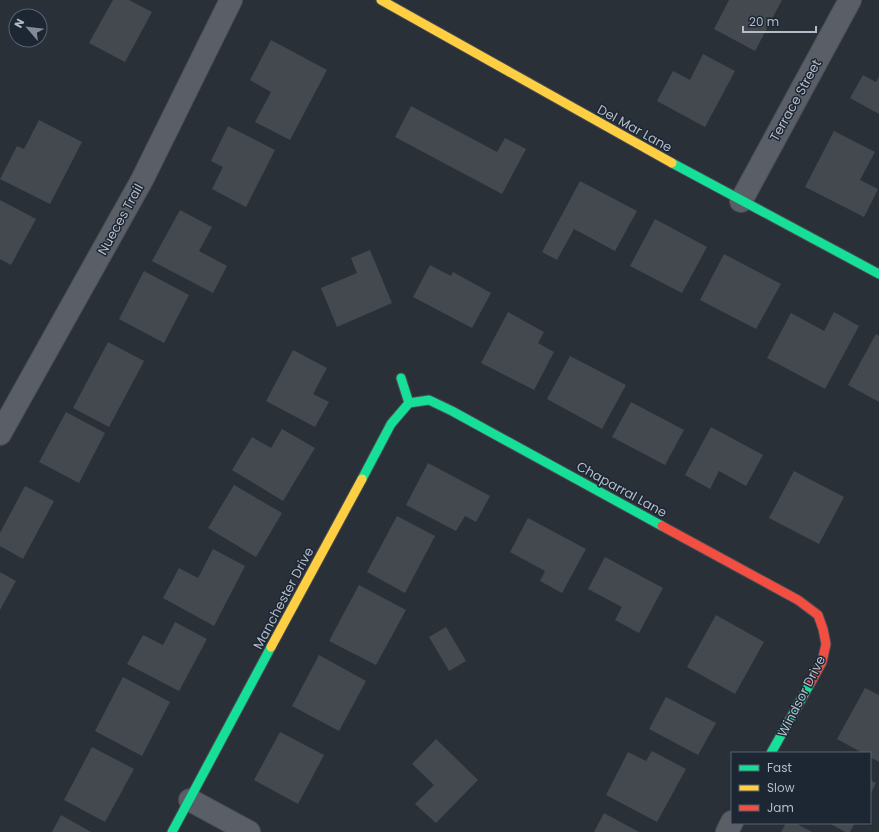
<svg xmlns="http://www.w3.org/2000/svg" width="879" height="832" font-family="Poppins,sans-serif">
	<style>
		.building { fill: #444950 }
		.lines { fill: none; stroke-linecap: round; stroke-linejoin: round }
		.street-casing { stroke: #484c53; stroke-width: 24 }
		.fast-casing { stroke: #484c53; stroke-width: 11 }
		.slow-casing { stroke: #484c53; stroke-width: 11 }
		.jam-casing { stroke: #484c53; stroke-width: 11 }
		.street { stroke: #5a5e66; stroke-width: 22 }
		.fast { stroke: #16e098; stroke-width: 9 }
		.slow { stroke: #ffcf43; stroke-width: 9 }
		.jam { stroke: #f24e42; stroke-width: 9 }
		.labels { text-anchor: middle; stroke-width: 3; stroke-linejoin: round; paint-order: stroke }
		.street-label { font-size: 13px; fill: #b4bcc9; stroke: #1d2633 }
	</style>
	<rect width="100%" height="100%" fill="#2a3038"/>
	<!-- building -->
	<g class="building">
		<path d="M113 0H129L152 12 125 62 89 43Z"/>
		<path d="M729 0H782L755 51 714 29Z"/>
		<path d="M271 40 327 70 290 140 255 122 271 92 250 80Z"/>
		<path d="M703 54 735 71 705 127 657 101 673 71 690 80Z"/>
		<path d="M863 75 876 82 879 77V114L850 98Z"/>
		<path d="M411 106 497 152 505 138 526 149 502 194 395 137Z"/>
		<path d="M39 120 82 142 50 204 0 179 17 146 24 149Z"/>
		<path d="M228 126 275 150 246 207 212 189 223 167 211 161Z"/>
		<path d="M834 131 875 152 860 180 878 189 864 217 805 187Z"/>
		<path d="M580 181 637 211 615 251 574 229 557 260 542 252Z"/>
		<path d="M0 200 36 219 11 265 0 259Z"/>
		<path d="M180 210 212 227 199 251 227 266 213 293 152 261Z"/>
		<path d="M655 219 707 247 682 293 630 266Z"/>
		<path d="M370 250 392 303 337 327 321 288 357 273 351 258Z"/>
		<path d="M724 254 781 284 756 329 700 300Z"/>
		<path d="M430 265 451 276 453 272 491 293 472 328 413 297Z"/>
		<path d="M144 271 189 295 164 343 119 319Z"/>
		<path d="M508 312 544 332 538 343 554 352 534 390 481 363Z"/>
		<path d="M834 312 859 326 825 389 767 358 791 313 824 331Z"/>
		<path d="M876 334 879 336V402L848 385Z"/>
		<path d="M108 342 144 361 109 427 73 408Z"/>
		<path d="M293 350 327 368 313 394 329 402 315 427 266 401Z"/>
		<path d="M570 356 626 385 602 429 547 399Z"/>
		<path d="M631 402 684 430 665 465 612 437Z"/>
		<path d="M66 412 105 433 79 483 39 462Z"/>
		<path d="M711 427 763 455 746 486 719 471 710 489 685 475Z"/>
		<path d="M282 429 315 448 283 501 232 470 252 437 271 448Z"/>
		<path d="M428 463 490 496 476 522 465 516 456 531 406 505Z"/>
		<path d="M794 471 844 497 819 544 769 518Z"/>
		<path d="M234 485 282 513 256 557 208 528Z"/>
		<path d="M25 486 54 501 23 559 0 546V533Z"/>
		<path d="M397 516 435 536 405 593 367 572Z"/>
		<path d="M528 518 586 549 562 593 540 581 545 571 510 552Z"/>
		<path d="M213 549 245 566 214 626 163 598 179 568 198 578Z"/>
		<path d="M605 557 663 588 639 633 615 620 622 607 588 589Z"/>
		<path d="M0 572 16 581 0 610Z"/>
		<path d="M359 585 406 610 376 665 329 641Z"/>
		<path d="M716 615 764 642 735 694 687 667Z"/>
		<path d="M175 622 207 639 179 691 127 664 143 635 163 645Z"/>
		<path d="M446 627 466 661 449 671 429 637Z"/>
		<path d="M319 655 366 681 339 731 292 706Z"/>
		<path d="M123 677 170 702 142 756 95 731Z"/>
		<path d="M865 688 879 695V762L870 757V753H863L837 739Z"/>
		<path d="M666 697 716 723 698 755 649 729Z"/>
		<path d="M280 732 324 755 298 804 254 780Z"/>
		<path d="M436 739 478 780 436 823 415 804 434 785 412 764Z"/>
		<path d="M92 747 134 769 105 822 64 800Z"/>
		<path d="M652 751 686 769 657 822 606 795 628 752 646 761Z"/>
		<path d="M870 780 876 783 870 795Z"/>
		<path d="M604 813 639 832H594Z"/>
		<path d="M61 815 91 832H52Z"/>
		<path d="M786 823H795L812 832H781Z"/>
		<path d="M829 823H855L850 832H845Z"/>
	</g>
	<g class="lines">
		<!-- street casing -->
		<g class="street-casing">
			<g id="street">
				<path d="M741 201 850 0"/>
				<path d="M0 434 142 180 231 0"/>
				<path d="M190 800 249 832"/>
				<path d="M727 832 732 822"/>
			</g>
		</g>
		<!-- fast casing -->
		<g class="fast-casing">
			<g id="fast">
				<path d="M672 163 879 274"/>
				<path d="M409 403 429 400 452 411 662 526"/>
				<path d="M362 479 391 424 409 403 401 378"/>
				<path d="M771 753 811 682"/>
				<path d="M172 832 271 647"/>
			</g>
		</g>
		<!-- slow casing -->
		<g class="slow-casing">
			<g id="slow">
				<path d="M381 0 672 163"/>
				<path d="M271 647 362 479"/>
			</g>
		</g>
		<!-- jam casing -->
		<g class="jam-casing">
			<path id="jam" d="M662 526 798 600 818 615 823 629 826 644 822 662 811 682"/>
		</g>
		<!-- street -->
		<use href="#street" class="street"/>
		<!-- fast -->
		<use href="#fast" class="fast"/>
		<!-- slow -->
		<use href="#slow" class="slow"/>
		<!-- jam -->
		<use href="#jam" class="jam"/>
	</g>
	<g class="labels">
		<!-- street labels -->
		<g class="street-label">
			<text transform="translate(795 100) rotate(-61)" y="5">Terrace Street</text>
			<text transform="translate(635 128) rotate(29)" y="5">Del Mar Lane</text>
			<text transform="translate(120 219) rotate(-61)" y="5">Nueces Trail</text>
			<text transform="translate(622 489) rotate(29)" y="5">Chaparral Lane</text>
			<text transform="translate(283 598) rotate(-62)" y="5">Manchester Drive</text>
			<text transform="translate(801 696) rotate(-63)" y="5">Windsor Drive</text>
		</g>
	</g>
	<!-- legend -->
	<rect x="731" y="752" width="140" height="72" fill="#1d2633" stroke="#59626f"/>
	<rect x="739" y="765" width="20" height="6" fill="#16e098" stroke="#59626f"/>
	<text x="767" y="772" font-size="12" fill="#b4bcc9">Fast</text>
	<rect x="739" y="785" width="20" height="6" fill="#ffcf43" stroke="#59626f"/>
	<text x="767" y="792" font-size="12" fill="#b4bcc9">Slow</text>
	<rect x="739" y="805" width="20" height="6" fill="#f24e42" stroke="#59626f"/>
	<text x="767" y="812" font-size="12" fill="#b4bcc9">Jam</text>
	<!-- north arrow -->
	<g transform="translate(28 28) rotate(298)"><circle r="19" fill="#1d2633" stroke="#59626f"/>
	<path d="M0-3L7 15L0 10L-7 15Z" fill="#848b96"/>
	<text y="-6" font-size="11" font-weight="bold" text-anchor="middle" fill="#b4bcc9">N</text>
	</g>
	<!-- scale -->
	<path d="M743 26v6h73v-6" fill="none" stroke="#b4bcc9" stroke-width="2"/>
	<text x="749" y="26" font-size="12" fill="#b4bcc9" stroke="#1d2633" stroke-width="3" paint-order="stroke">20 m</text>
</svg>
